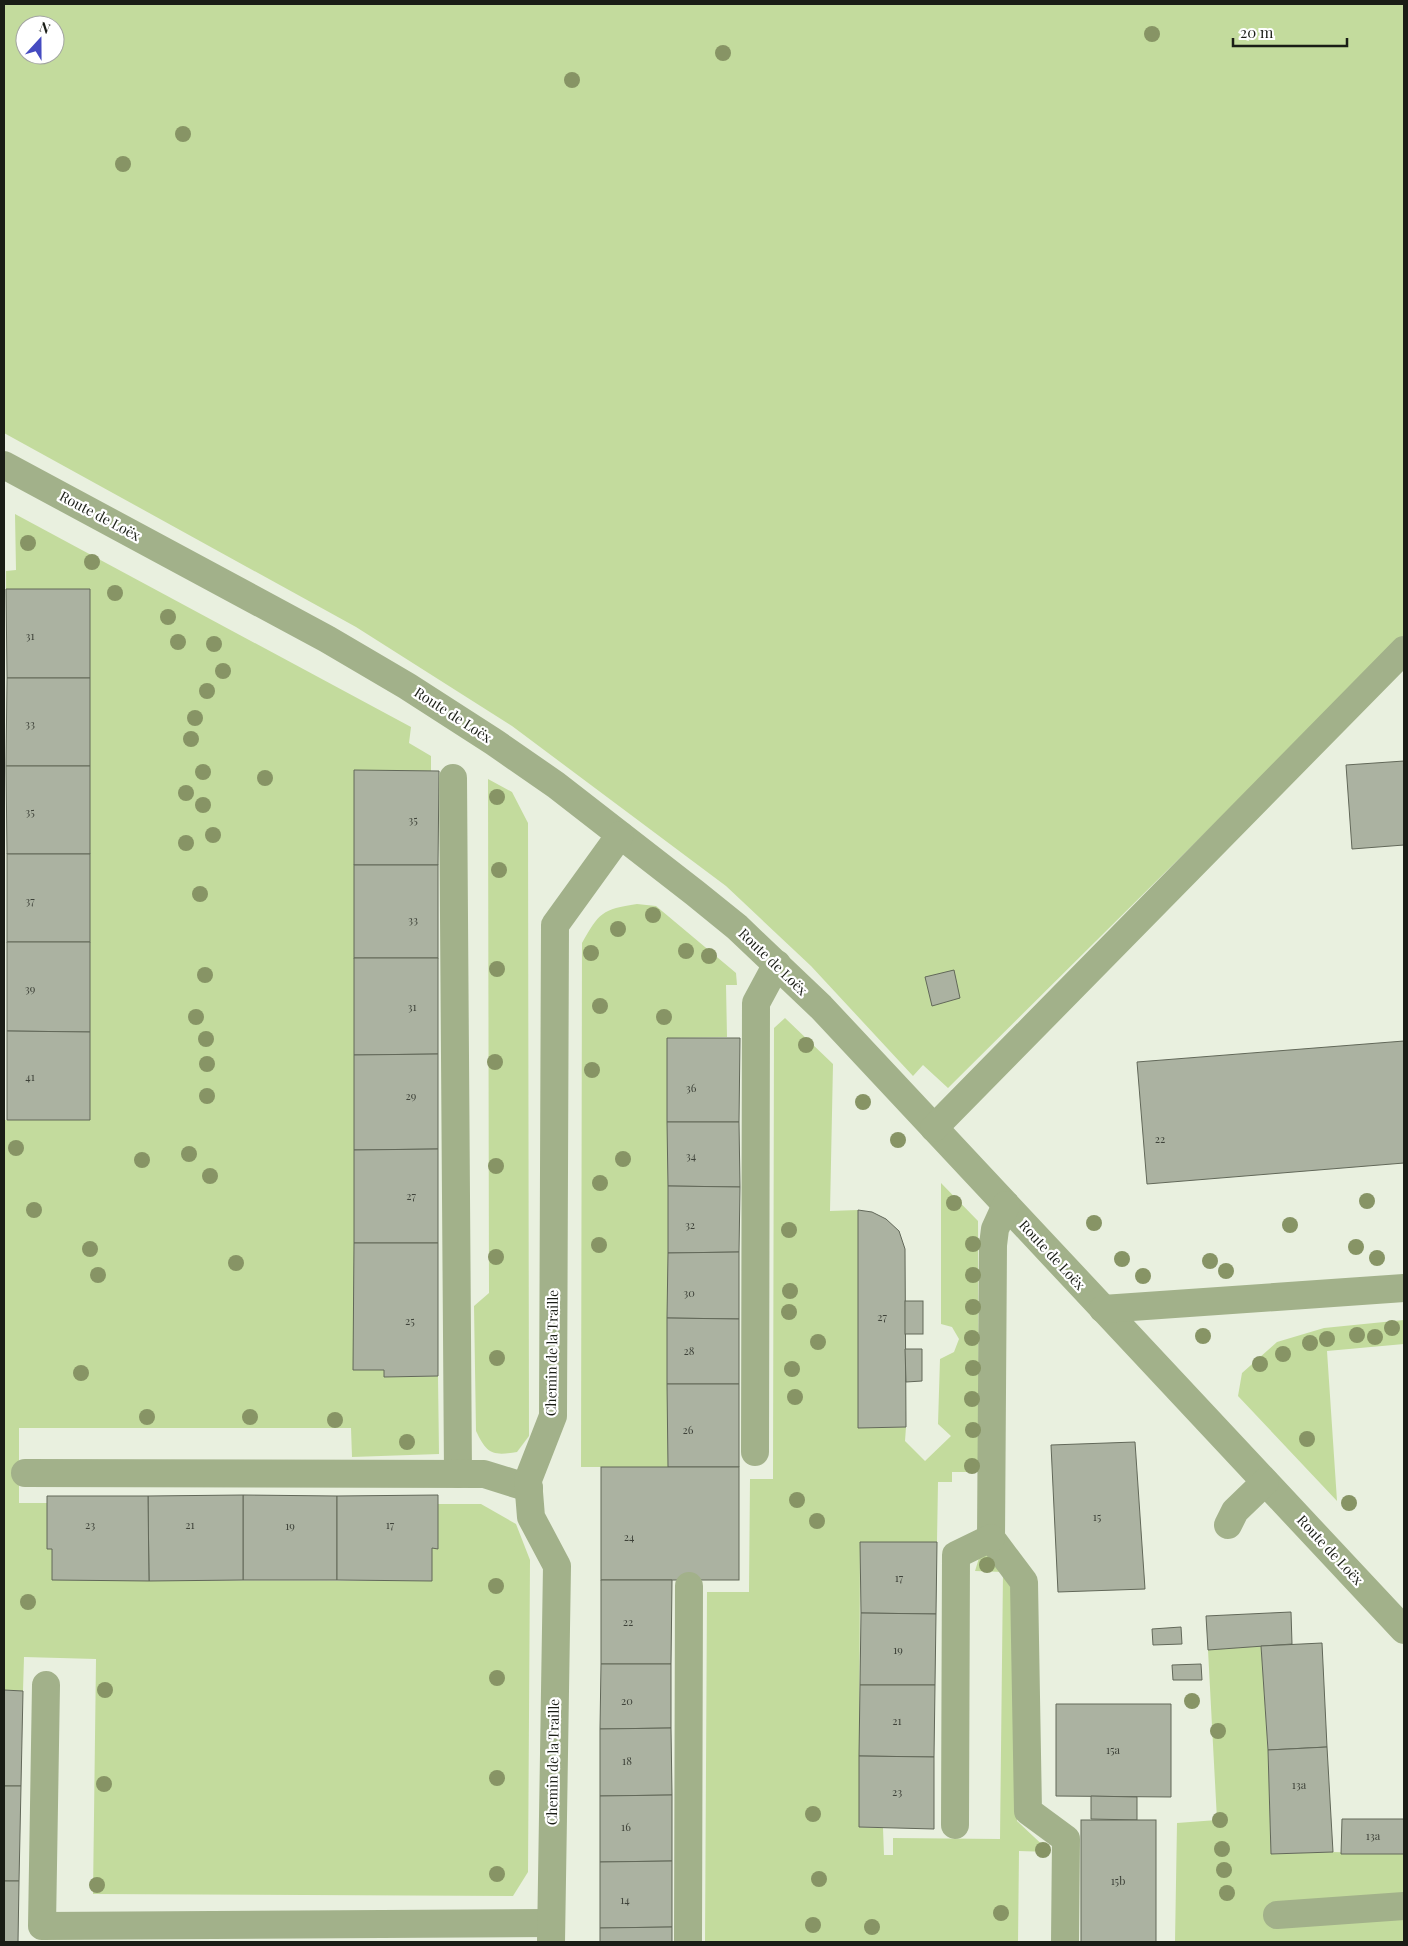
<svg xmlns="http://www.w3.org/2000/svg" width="1408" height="1946" font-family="'Playfair Display',serif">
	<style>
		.green { fill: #c3db9d; fill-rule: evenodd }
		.building { fill: #abb2a1; stroke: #626859 }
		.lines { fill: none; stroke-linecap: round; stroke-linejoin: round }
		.minor { stroke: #a2b18a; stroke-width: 28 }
		.tree { fill: #879465 }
		.labels { text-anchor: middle; stroke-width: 4.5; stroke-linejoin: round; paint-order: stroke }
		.number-label { font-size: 11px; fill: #3e4239 }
		.street-label { font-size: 14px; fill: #1a1d16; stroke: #fff }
	</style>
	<rect width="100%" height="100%" fill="#e9f0df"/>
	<!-- green -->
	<g class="green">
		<path d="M4 4H1404V635L948 1088 923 1065 913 1076 811 966 726 886 512 726 356 627 4 433ZM25 25H55V55H25Z"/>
		<path d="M15 514 411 727 409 743 431 756V771H354V1370H384V1377L438 1376 439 1454 352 1457 351 1428H19V1503H47V1548L52 1549V1580L431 1581 432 1548H438V1504H481L516 1524 530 1560 528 1872 513 1896 93 1894 96 1659 24 1657 23 1691 4 1690V1120L90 1119V590L6 589V571L16 570Z"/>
		<path d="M488 779 512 792 528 823 529 1436 517 1452C492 1456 487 1454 476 1431L474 1306 489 1293Z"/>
		<path d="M637 904 656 906 736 973 737 985H726L727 1037 668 1038V1467H581L582 943C599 913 602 909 637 904Z"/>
		<path d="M785 1018 833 1064 830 1211 858 1210V1428L906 1427 905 1441 925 1461 951 1436 938 1424 940 1359 954 1352 959 1339 952 1327 941 1324V1183L978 1221 979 1472H952V1482H938L937 1542H860L859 1827 883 1828 884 1855H893V1838L1000 1839 1003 1572 975 1571 979 1558 987 1555 1003 1565 1014 1586 1017 1821 1050 1852 1019 1851 1018 1942H705L707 1592H749L750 1479H773L774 1028Z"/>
		<path d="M1404 1320V1344L1327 1351 1337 1501 1238 1396 1242 1373 1277 1342 1324 1328Z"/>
		<path d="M1261 1646 1268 1750 1271 1854 1333 1852 1404 1854V1942H1175L1177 1823 1217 1820 1208 1650Z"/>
	</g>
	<!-- building -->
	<g class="building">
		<path d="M6 589H90V678H7Z"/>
		<path d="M7 678H90V766H6Z"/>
		<path d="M1404 761V845L1352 849 1346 765Z"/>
		<path d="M6 766H90V854H7Z"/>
		<path d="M354 770 439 771 438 865H354Z"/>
		<rect x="7" y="854" width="83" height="88"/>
		<rect x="354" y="865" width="84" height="93"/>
		<path d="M7 942H90V1032L7 1031Z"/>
		<path d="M354 958H438V1054L354 1055Z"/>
		<path d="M954 970 960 998 932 1006 925 977Z"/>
		<path d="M7 1031 90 1032V1120H7Z"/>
		<path d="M667 1038H740L739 1122H667Z"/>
		<path d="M1404 1041V1163L1147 1184 1137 1062Z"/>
		<path d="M438 1054V1149L354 1150V1055Z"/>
		<path d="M667 1122H739L740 1187 668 1186Z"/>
		<path d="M438 1149V1243H354V1150Z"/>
		<path d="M668 1186 740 1187 739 1252 668 1253Z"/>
		<path d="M858 1210 872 1212 886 1219 899 1231 905 1249 906 1427 858 1428Z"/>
		<path d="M354 1243H438V1376L384 1377V1370H353Z"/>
		<path d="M739 1252V1319L667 1318 668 1253Z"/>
		<rect x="905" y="1301" width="18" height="33"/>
		<path d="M667 1318 739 1319V1384H667Z"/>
		<path d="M905 1349H922V1381L906 1382Z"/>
		<path d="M667 1384H739V1467H668Z"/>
		<path d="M1135 1442 1145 1589 1058 1592 1051 1445Z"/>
		<rect x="601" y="1467" width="138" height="113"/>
		<path d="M243 1495 337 1496V1580H243Z"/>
		<path d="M243 1495V1580L149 1581 148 1496Z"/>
		<path d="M438 1495V1549L432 1548V1581L337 1580V1496Z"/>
		<path d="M47 1496H148L149 1581 52 1580V1549H47Z"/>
		<path d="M860 1542H937L936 1614 861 1613Z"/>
		<path d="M601 1580H672L671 1664H601Z"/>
		<path d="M1291 1612 1292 1644 1208 1650 1206 1616Z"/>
		<path d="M861 1613 936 1614 935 1685H860Z"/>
		<path d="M1181 1627 1182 1644 1153 1645 1152 1629Z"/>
		<path d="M1322 1643 1327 1747 1268 1750 1261 1646Z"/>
		<path d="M601 1664H671V1728L600 1729Z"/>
		<path d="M1201 1664 1202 1680H1173L1172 1665Z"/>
		<path d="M860 1685H935L934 1757 859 1756Z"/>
		<path d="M4 1690 23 1691 21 1786H4Z"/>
		<path d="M1056 1704H1171V1797L1056 1796Z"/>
		<path d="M671 1728 672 1795 600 1796V1729Z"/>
		<path d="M1327 1747 1333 1852 1271 1854 1268 1750Z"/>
		<path d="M859 1756 934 1757V1829L859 1827Z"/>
		<path d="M4 1786H21L19 1881H4Z"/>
		<path d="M672 1795V1861L600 1862V1796Z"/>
		<path d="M1091 1796 1137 1797V1820L1091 1819Z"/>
		<path d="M1342 1819H1404V1854H1341Z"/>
		<rect x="1081" y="1820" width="75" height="122"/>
		<path d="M672 1861V1927L600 1928V1862Z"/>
		<path d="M4 1881H19L18 1942H4Z"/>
		<path d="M672 1927V1942H600V1928Z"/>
	</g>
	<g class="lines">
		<!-- minor -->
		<g class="minor">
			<path d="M4 465 327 639 407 686 494 742 556 785 695 893 737 927 821 1007 1404 1630"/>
			<path d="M453 778 458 1474"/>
			<path d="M934 1128 1404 650"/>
			<path d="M1006 1205 995 1229 993 1245 991 1538 1024 1582 1028 1811 1066 1839 1065 1942"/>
			<path d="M1103 1309 1404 1288"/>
			<path d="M755 1452 756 1003 777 964"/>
			<path d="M25 1473 484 1474 529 1488"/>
			<path d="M1228 1525 1235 1511 1265 1482"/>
			<path d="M46 1685 42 1926 551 1923"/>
			<path d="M955 1825 956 1555 991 1538"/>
			<path d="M1277 1915 1404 1906"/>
			<path d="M551 1942 557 1566 531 1517 528 1480 553 1416 555 925 620 835"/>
			<path d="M688 1942 689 1586"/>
		</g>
	</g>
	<!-- trees -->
	<g class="tree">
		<circle cx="1152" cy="34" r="8"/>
		<circle cx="723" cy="53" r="8"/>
		<circle cx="572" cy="80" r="8"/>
		<circle cx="183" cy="134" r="8"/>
		<circle cx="123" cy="164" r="8"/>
		<circle cx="28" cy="543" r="8"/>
		<circle cx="92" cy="562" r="8"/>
		<circle cx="115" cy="593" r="8"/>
		<circle cx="168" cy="617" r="8"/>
		<circle cx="178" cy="642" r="8"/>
		<circle cx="214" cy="644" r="8"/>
		<circle cx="223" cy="671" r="8"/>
		<circle cx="207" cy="691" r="8"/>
		<circle cx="195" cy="718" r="8"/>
		<circle cx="191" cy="739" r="8"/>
		<circle cx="203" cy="772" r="8"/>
		<circle cx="265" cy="778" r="8"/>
		<circle cx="186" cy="793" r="8"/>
		<circle cx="497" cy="797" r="8"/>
		<circle cx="203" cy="805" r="8"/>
		<circle cx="213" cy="835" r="8"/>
		<circle cx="186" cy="843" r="8"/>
		<circle cx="499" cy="870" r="8"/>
		<circle cx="200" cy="894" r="8"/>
		<circle cx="653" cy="915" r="8"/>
		<circle cx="618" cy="929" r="8"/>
		<circle cx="686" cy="951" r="8"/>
		<circle cx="591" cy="953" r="8"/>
		<circle cx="709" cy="956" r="8"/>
		<circle cx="497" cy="969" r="8"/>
		<circle cx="205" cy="975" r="8"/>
		<circle cx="600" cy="1006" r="8"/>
		<circle cx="196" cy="1017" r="8"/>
		<circle cx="664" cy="1017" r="8"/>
		<circle cx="206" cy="1039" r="8"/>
		<circle cx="806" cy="1045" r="8"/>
		<circle cx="495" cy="1062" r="8"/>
		<circle cx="207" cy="1064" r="8"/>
		<circle cx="592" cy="1070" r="8"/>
		<circle cx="207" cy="1096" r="8"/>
		<circle cx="863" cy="1102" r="8"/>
		<circle cx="898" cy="1140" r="8"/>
		<circle cx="16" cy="1148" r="8"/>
		<circle cx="189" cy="1154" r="8"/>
		<circle cx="623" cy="1159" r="8"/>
		<circle cx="142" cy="1160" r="8"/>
		<circle cx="496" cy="1166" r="8"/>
		<circle cx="210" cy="1176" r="8"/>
		<circle cx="600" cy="1183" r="8"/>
		<circle cx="1367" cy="1201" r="8"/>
		<circle cx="954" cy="1203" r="8"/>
		<circle cx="34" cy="1210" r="8"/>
		<circle cx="1094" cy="1223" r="8"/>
		<circle cx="1290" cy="1225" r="8"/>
		<circle cx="789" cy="1230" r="8"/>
		<circle cx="973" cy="1244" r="8"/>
		<circle cx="599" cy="1245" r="8"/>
		<circle cx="1356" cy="1247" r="8"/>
		<circle cx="90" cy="1249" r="8"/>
		<circle cx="496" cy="1257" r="8"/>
		<circle cx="1377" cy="1258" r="8"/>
		<circle cx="1122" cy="1259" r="8"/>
		<circle cx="1210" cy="1261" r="8"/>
		<circle cx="236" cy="1263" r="8"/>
		<circle cx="1226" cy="1271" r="8"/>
		<circle cx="98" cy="1275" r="8"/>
		<circle cx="973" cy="1275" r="8"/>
		<circle cx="1143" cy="1276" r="8"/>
		<circle cx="790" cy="1291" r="8"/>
		<circle cx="973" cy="1307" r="8"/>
		<circle cx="789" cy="1312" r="8"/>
		<circle cx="1392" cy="1328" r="8"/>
		<circle cx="1357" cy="1335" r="8"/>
		<circle cx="1203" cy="1336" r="8"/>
		<circle cx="1375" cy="1337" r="8"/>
		<circle cx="972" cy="1338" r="8"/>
		<circle cx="1327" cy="1339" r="8"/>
		<circle cx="818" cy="1342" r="8"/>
		<circle cx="1310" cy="1343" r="8"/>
		<circle cx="1283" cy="1354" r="8"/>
		<circle cx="497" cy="1358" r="8"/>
		<circle cx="1260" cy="1364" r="8"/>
		<circle cx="973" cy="1368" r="8"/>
		<circle cx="792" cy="1369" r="8"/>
		<circle cx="81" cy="1373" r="8"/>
		<circle cx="795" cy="1397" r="8"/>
		<circle cx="972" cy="1399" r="8"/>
		<circle cx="147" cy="1417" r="8"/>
		<circle cx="250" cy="1417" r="8"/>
		<circle cx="335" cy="1420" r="8"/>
		<circle cx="973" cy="1430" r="8"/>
		<circle cx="1307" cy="1439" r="8"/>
		<circle cx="407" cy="1442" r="8"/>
		<circle cx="972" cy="1466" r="8"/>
		<circle cx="797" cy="1500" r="8"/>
		<circle cx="1349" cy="1503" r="8"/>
		<circle cx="817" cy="1521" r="8"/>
		<circle cx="987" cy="1565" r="8"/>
		<circle cx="496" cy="1586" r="8"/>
		<circle cx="28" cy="1602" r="8"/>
		<circle cx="497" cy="1678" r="8"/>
		<circle cx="105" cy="1690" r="8"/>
		<circle cx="1192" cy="1701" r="8"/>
		<circle cx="1218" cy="1731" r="8"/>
		<circle cx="497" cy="1778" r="8"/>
		<circle cx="104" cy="1784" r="8"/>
		<circle cx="813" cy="1814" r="8"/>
		<circle cx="1220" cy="1820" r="8"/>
		<circle cx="1222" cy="1849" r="8"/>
		<circle cx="1043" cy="1850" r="8"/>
		<circle cx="1224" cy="1870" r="8"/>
		<circle cx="497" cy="1874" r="8"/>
		<circle cx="819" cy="1879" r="8"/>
		<circle cx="97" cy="1885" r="8"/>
		<circle cx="1227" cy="1893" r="8"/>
		<circle cx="1001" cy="1913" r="8"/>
		<circle cx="813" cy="1925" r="8"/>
		<circle cx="872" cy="1927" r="8"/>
	</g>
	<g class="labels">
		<!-- number labels -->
		<g class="number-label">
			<text x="30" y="640">31</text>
			<text x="30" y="728">33</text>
			<text x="30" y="816">35</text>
			<text x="413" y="824">35</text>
			<text x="30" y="905">37</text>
			<text x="413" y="924">33</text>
			<text x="30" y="993">39</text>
			<text x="412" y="1011">31</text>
			<text x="30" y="1081">41</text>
			<text x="691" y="1092">36</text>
			<text x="411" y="1100">29</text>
			<text x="1160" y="1143">22</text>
			<text x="691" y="1160">34</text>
			<text x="411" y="1200">27</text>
			<text x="690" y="1229">32</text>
			<text x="689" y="1297">30</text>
			<text x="882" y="1321">27</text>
			<text x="410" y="1325">25</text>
			<text x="689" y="1355">28</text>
			<text x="688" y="1434">26</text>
			<text x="1097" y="1521">15</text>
			<text x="90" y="1529">23</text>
			<text x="190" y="1529">21</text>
			<text x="390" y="1529">17</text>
			<text x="290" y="1530">19</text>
			<text x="629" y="1541">24</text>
			<text x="899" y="1582">17</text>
			<text x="628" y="1626">22</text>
			<text x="898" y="1654">19</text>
			<text x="627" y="1705">20</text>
			<text x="897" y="1725">21</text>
			<text x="1113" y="1754">15a</text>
			<text x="627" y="1765">18</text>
			<text x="1299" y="1789">13a</text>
			<text x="897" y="1796">23</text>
			<text x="626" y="1831">16</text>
			<text x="1373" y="1840">13a</text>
			<text x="1118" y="1885">15b</text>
			<text x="625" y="1904">14</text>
		</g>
		<!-- street labels -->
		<g class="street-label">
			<text transform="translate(100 516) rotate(28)" y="5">Route de Loëx</text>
			<text transform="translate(453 715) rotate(33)" y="5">Route de Loëx</text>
			<text transform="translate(773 962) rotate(44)" y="5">Route de Loëx</text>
			<text transform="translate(1052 1255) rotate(47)" y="5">Route de Loëx</text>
			<text transform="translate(552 1353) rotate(-89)" y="5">Chemin de la Traille</text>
			<text transform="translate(1330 1550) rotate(47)" y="5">Route de Loëx</text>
			<text transform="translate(553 1762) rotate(-89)" y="5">Chemin de la Traille</text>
		</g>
	</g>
	<!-- border -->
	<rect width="1408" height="1946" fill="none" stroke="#1a1d16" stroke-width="10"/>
	<!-- north arrow -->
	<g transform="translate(40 40) rotate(21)"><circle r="24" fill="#ffffff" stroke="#a3a5a2"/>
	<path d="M0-4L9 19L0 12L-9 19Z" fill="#454bc1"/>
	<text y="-8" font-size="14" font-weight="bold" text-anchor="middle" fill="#1a1d16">N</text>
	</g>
	<!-- scale -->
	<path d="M1233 38v8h114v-8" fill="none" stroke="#1a1d16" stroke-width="2.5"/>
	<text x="1240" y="38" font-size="15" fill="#1a1d16" stroke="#ffffff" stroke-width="4" paint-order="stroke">20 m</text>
</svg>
